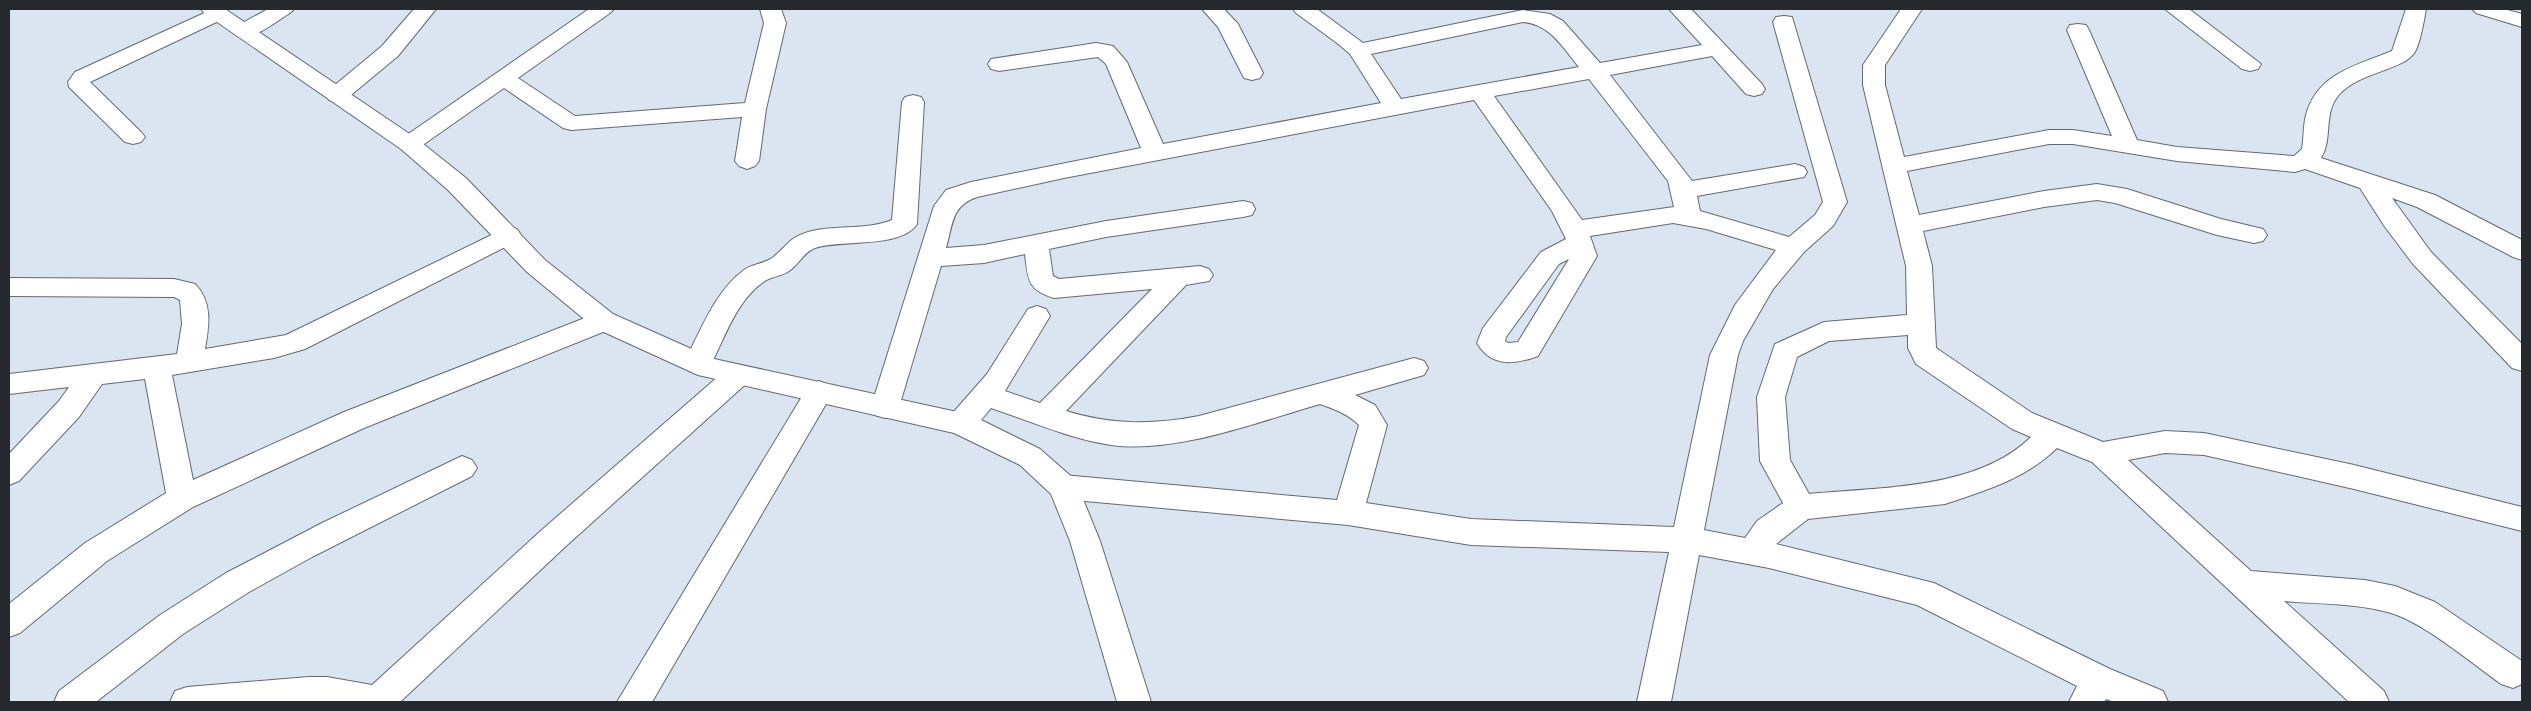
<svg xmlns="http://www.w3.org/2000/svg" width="2531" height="711" font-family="Figtree,sans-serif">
<rect width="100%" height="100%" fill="#dbe5f1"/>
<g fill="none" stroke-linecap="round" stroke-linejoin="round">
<defs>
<path id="minor" d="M268,9H294L290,13C275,22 255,40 237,36L234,31L237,26Z
M414,9H436L398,56L345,100L337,102L329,100L326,95L329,90L382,46Z
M589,9H614L610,13L518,78L575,116L745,103L764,23L760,9H781L786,23L766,109L759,161L755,166L747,169L739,166L735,161L742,117L571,130L563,128L504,88L417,149L409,151L401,149L397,144L401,139Z
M1202,9H1224L1238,24L1263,73L1260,78L1252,80L1244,78L1218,27Z
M1293,9H1317L1363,43L1523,10L1550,14L1563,21L1600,63L1702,45L1669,9H1691L1762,84L1765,89L1762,94L1754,96L1746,94L1712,56L1610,75L1692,181L1795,164L1804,167L1807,172L1804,177L1697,196L1700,211L1789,237L1815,215L1823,202L1773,22L1776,17L1784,16L1792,17L1847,202L1833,226L1804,252L1773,289L1743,341L1738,355L1704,530L1745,538L1757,521L1783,503L1760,461L1757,397L1775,344L1824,322L1907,315L1906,266L1863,85V65L1901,9H1922L1885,65V85L1904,157L2049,130H2073L2112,136L2067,30L2070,25L2078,24L2086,25L2089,30L2137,140L2177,147L2294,156L2302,149C2304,138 2303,126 2306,115C2317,73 2358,65 2392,51L2406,9H2426C2424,21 2421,38 2416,50C2406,71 2358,71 2338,96C2323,115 2333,139 2321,158L2435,195L2522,240V260L2513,257L2417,207L2392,198L2431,252L2522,344V371L2512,368L2413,264L2385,227L2360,188L2305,169L2295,172L2177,161L2073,144H2049L1907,171L1919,215L2044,191L2097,184L2127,189L2221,219L2263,229L2267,235L2263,241L2254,243L2217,235L2115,203L2097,200L2044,207L1923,231L1932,266L1936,348L2032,413L2103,442L2165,431L2204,433L2354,465L2522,507V531L2354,489L2204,455L2165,453L2128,460L2251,571L2365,580L2395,586L2435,602L2522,661V684L2513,688L2501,684C2472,663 2424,623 2391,613C2357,603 2319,604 2284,601L2384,691L2389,702H2349L2092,462L2057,448C2025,479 1987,490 1945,504L1808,519L1776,544L1934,583L2110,669L2163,691L2168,702H2114L2106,699L2104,702H2069L2077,686L1917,605L1769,568L1699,555L1671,702H1637L1669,552L1471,545L1348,525L1063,499L1052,495L1048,487L1052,479L1063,475L1337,500L1359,425C1348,414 1334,409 1320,404C1257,422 1176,454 1111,445C1070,439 1030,421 991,408C979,422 971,437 951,431L947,423L951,415L987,374L1028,309L1037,306L1046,309L1050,316L1005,391L1040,403L1152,289L1054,298C1027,290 1028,279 1025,254L984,263L941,266L899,407L895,415L885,418L875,415L871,407L934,206L946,190L971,182L1141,148L1106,64L1098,57L999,71L991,69L988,64L991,59L1096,43L1113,46L1127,62L1163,144L1381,103L1350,54L1337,43L1296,13ZM1523,22C1551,25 1562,47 1579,67L1401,99L1371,54ZM1589,79L1668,181L1674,207L1582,220L1494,96ZM1474,100L1552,211L1566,239L1541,252L1483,328L1477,343C1491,367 1514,365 1538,356L1597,256L1590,236L1673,223L1706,229L1776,250L1735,305L1710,355L1674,527L1471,519L1366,503L1387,425L1375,405L1355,395L1424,375L1428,368L1424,361L1414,358L1199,416C1153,425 1111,425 1066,411L1186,285L1209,281L1213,275L1209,269L1200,266L1059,279L1053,276L1049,249L1106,237L1243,217L1252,215L1255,209L1252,203L1243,201L1106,221L984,245L946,248C953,224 951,206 977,197L1064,178ZM1569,259L1518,342L1508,343L1505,341L1506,337L1559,264ZM1908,335V348L1916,364L2012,429L2031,437C1977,490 1880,487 1809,494L1790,460L1785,397L1797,357L1829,341Z
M2165,9H2189L2261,64L2258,69L2250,71L2242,69Z
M2472,9H2504L2522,14V27L2476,13Z
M211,10L222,9L229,14L225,18L90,82L141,132L145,137L141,142L133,144L125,142L69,87L68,82L75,72Z
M913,95L921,97L924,102L917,224C901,249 841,239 815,248C804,252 799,264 789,271C781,277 770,276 762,283C734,304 724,341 708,370L698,373L688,370L684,363C700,332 715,291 744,270C752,264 763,264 772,258C789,245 788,237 812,231C838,225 868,230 892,220L902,102L905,97Z
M508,227L517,229L521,235L517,241L305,349L274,358L172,375L193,480L344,412L595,314L604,311L613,314L617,321L613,328L364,428L193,507L107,561L20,633L9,637V604L85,543L166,493L145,379L102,384L79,417L19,481L9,485V454L59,401L69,387L9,394V374L177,354L182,324L180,300L174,297L9,296V278L174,279L195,284C213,302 209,326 205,349L286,335Z
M738,365L748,368L752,375L748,382L566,546L400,702H170L175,691L187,687L309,677H327L372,685L544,528L728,368Z
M819,381L829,385L833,392L652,702H617L809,385Z
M462,456L472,460L477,468L472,476L312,557L249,592L183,634L96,702H54L59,691L160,615L226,573L322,523Z"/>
<path id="major" d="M201,9H225L417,139L466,178L545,260L613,314L714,359L971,415L1040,449L1074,479L1078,487L1100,541L1151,702H1117L1070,541L1051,494L1020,465L954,433L698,375L595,328L527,272L448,190L401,149L204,13Z"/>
</defs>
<use href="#minor" stroke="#616a74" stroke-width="2"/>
<use href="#major" stroke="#616a74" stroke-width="2"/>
<use href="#minor" fill="#fff" fill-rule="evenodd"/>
<use href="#major" fill="#fff" fill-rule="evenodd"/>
</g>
<rect width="2531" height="711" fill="none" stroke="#25292d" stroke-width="20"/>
</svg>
